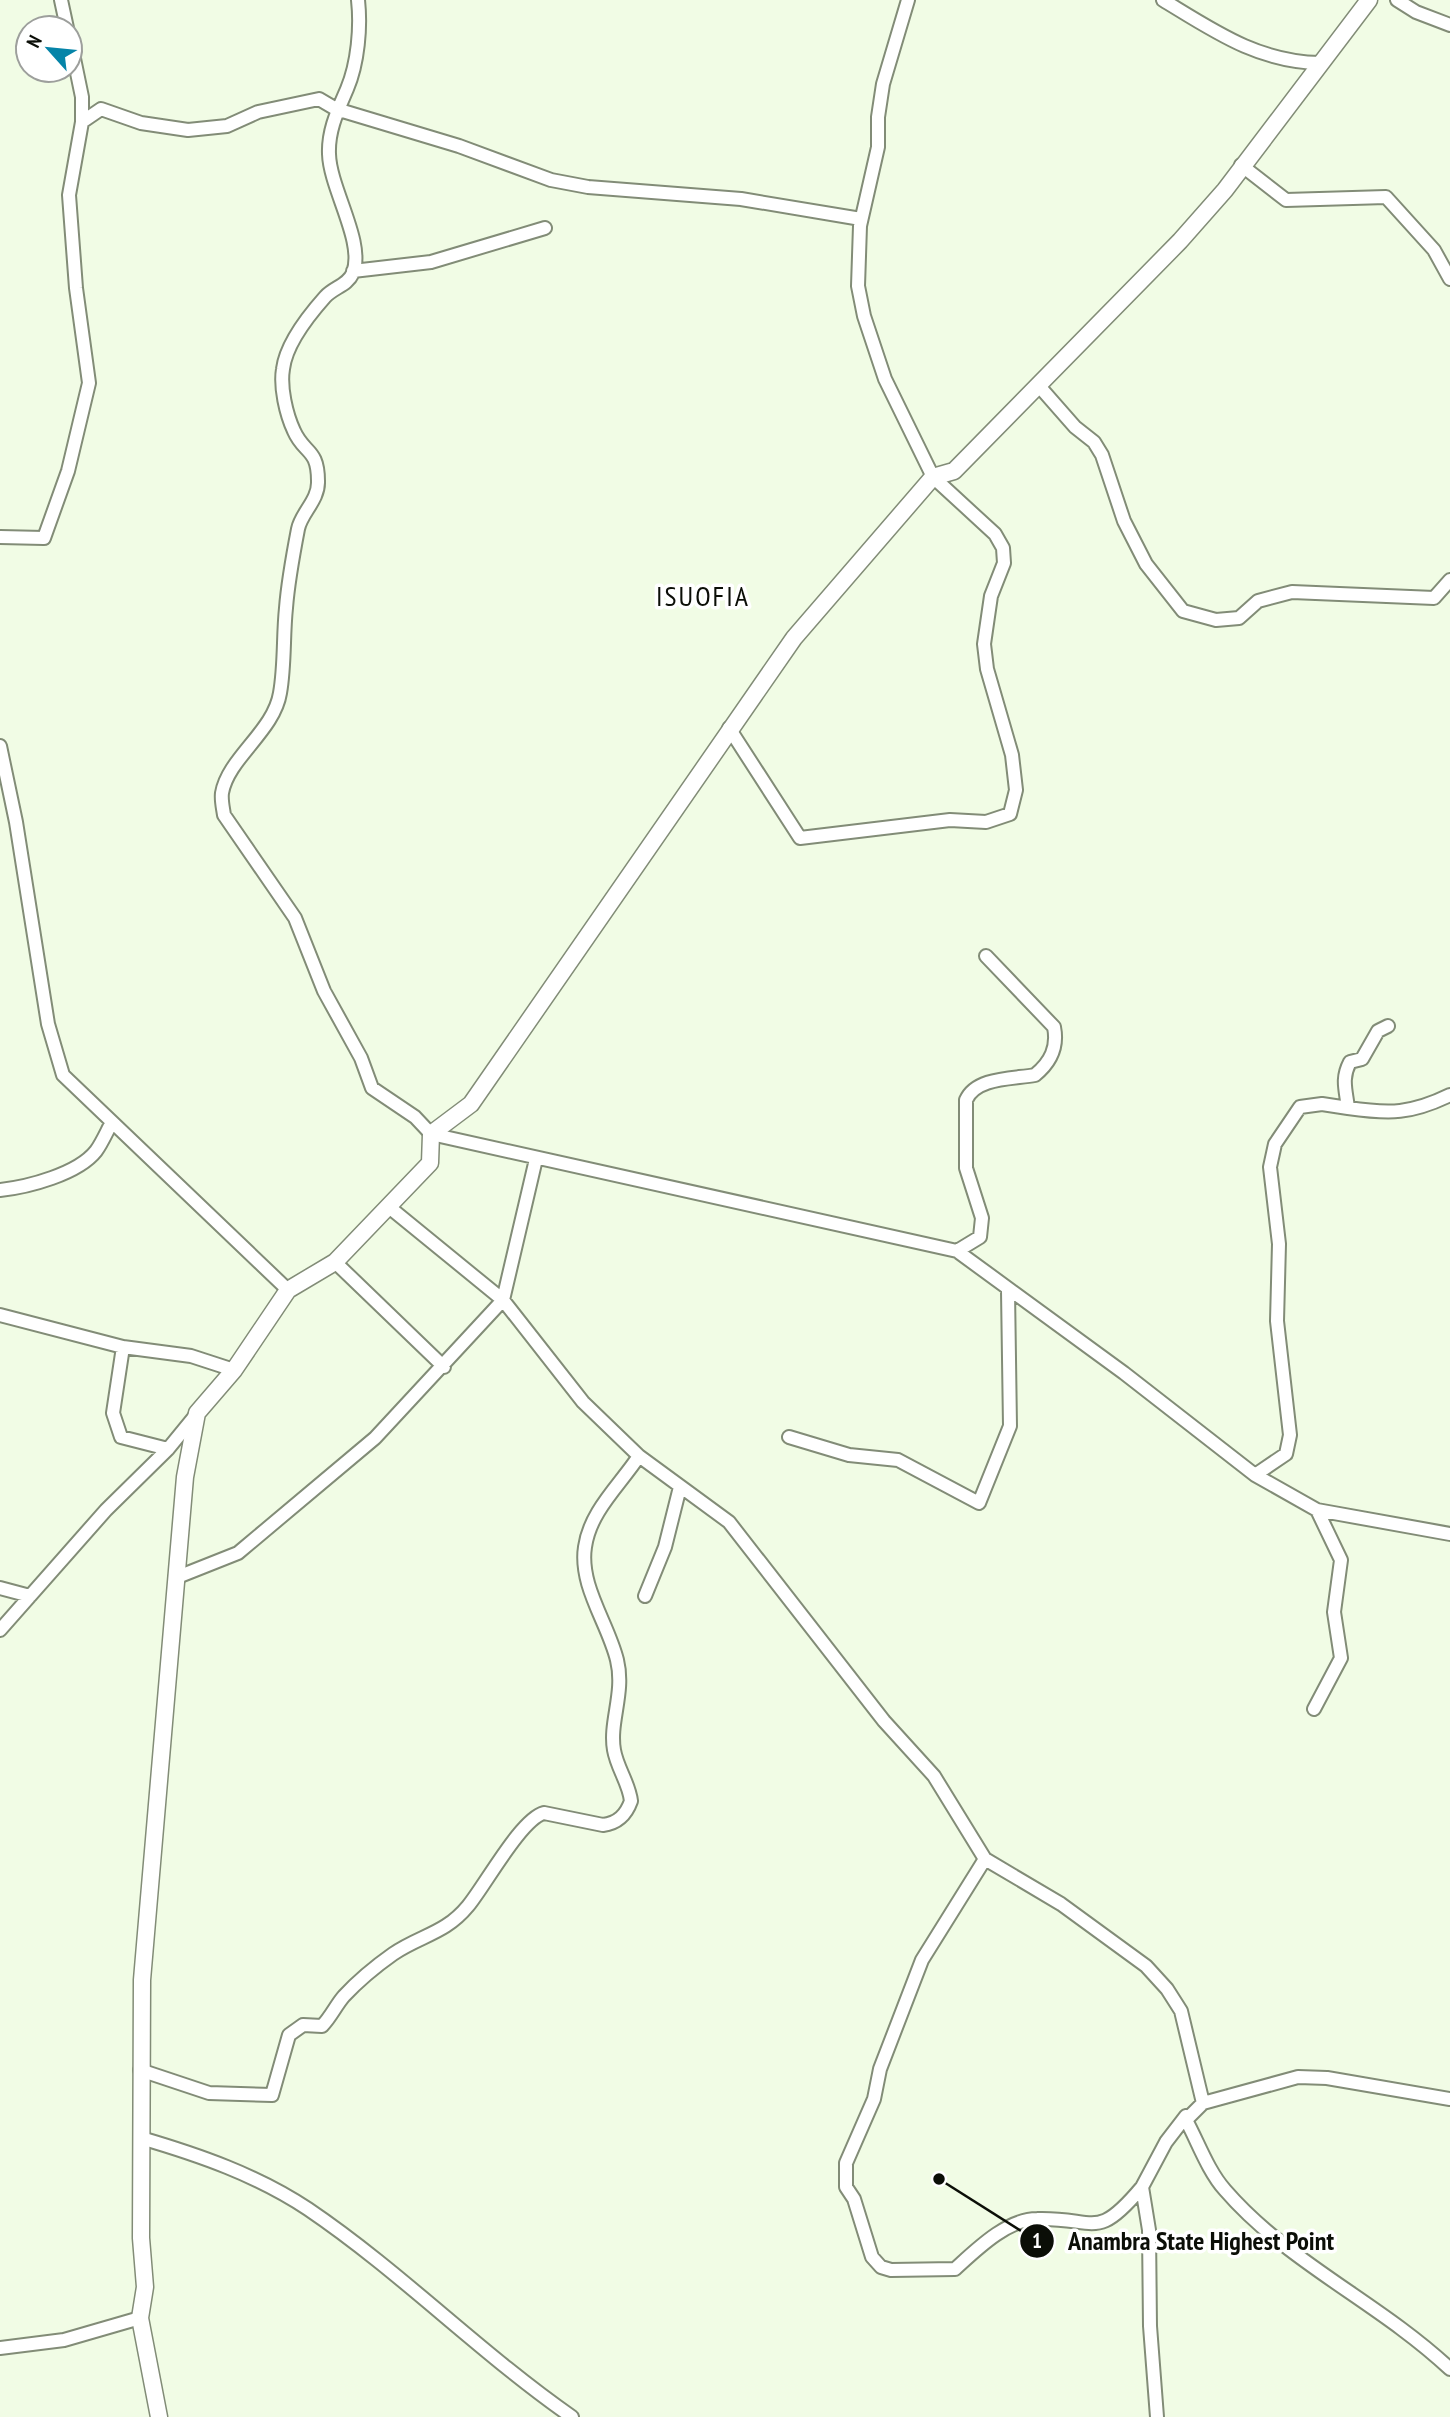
<svg xmlns="http://www.w3.org/2000/svg" width="1450" height="2417" font-family="'PT Sans Narrow',sans-serif">
<rect width="100%" height="100%" fill="#f1fce5"/>
<g fill="none" stroke-linecap="round" stroke-linejoin="round">
<defs>
<path id="street" d="M61,0L67,28
M358,0C361,27 358,63 347,89C338,110 328,130 329,154C330,189 365,242 353,273C347,286 334,287 325,297C309,315 286,344 283,369C280,387 286,414 294,431C304,454 318,448 318,481C319,500 301,513 298,529C293,555 288,582 286,608C283,636 285,665 280,693C274,731 228,758 222,793C221,800 223,808 224,815L295,918L324,991L361,1058L372,1088L415,1117L431,1134L957,1251L1124,1373L1255,1475L1317,1510L1450,1534
M1163,0C1214,31 1258,62 1320,63
M1397,0L1416,12L1450,25
M70,39L82,97V122L101,109L141,123L188,130L227,126L258,112L319,99L336,109L459,146L551,180L588,187L741,199L861,219
M1241,165L1286,200L1386,197L1434,250L1450,279
M353,271L431,262L545,228
M1039,386L1075,427L1094,442L1102,455L1124,521L1146,564L1183,611L1216,620L1239,618L1258,601L1292,592L1434,598L1450,580
M0,537L44,538L68,471L89,383L76,288L69,195L82,122
M729,728L800,838L950,820L986,822L1010,814L1016,790L1012,755L987,669L984,644L991,596L1004,563L1003,548L995,534L933,477L885,379L864,316L858,286L860,226L878,147V117L883,84L908,0
M0,746L16,822L48,1024L63,1075L288,1290
M1348,1108C1390,1114 1411,1114 1450,1095
M0,1190C28,1187 78,1174 96,1151C102,1143 107,1131 112,1122
M389,1207L503,1300L583,1402L639,1456L729,1522L884,1721L934,1776L985,1859L1061,1904L1146,1966L1167,1989L1181,2011L1203,2103L1186,2120C1198,2142 1208,2171 1225,2190C1288,2263 1380,2303 1450,2369
M957,1251L980,1237L982,1218L966,1168V1100C976,1077 1013,1079 1035,1075C1051,1062 1058,1047 1054,1027L986,956
M335,1262L444,1367
M0,1315L123,1347L191,1356L234,1370
M123,1347L113,1413L121,1437L168,1449
M789,1437L849,1455L898,1460L979,1503L1010,1426L1008,1291
M1255,1475L1286,1454L1290,1435L1277,1321L1279,1244L1270,1167L1275,1144L1300,1107L1322,1104L1348,1108C1346,1090 1341,1079 1350,1062L1362,1059L1378,1031L1388,1026
M175,1578L238,1553L375,1438L503,1300L536,1159
M0,1588L30,1596
M645,1596L665,1547L680,1487
M0,1630L106,1510L168,1449L195,1416
M1314,1709L1341,1658L1334,1612L1341,1560L1317,1510
M985,1859L922,1960L880,2069L874,2099L846,2163V2187L854,2199L872,2257L881,2267L891,2270L955,2269C976,2250 1007,2219 1037,2219C1096,2217 1095,2243 1142,2187
M140,2070L209,2093L272,2095L289,2035L303,2025L322,2026C331,2017 336,2005 344,1996C358,1981 376,1966 393,1954C421,1935 445,1934 468,1906C486,1884 521,1819 544,1813L603,1825C618,1823 626,1815 631,1801C629,1783 617,1768 614,1750C609,1722 625,1693 617,1660C608,1623 579,1586 585,1547C590,1511 620,1485 639,1456
M1203,2103L1298,2077L1327,2078L1450,2099
M141,2138C199,2155 257,2175 308,2209C401,2272 480,2353 572,2417
M0,2348L64,2340L140,2318
M1157,2417L1150,2326L1149,2230L1142,2187L1166,2142L1186,2116V2119"/>
<path id="secondary" d="M159,2417L140,2318L145,2287L141,2238L142,1980L185,1477L197,1413L234,1370L288,1290L335,1262L430,1163L431,1134L471,1104L794,638L933,477L954,471L1180,241L1225,190L1369,0"/>
</defs>
<use href="#street" stroke="#828c77" stroke-width="16"/>
<use href="#secondary" stroke="#828c77" stroke-width="19"/>
<use href="#street" stroke="#fff" stroke-width="12"/>
<use href="#secondary" stroke="#fff" stroke-width="16"/>
</g>
<g text-anchor="middle" stroke-width="7" stroke-linejoin="round" paint-order="stroke">
<g font-size="28" letter-spacing="2" fill="#0b0e07" stroke="#fff">
<text x="703" y="606">ISUOFIA</text>
</g>
</g>
<path fill="none" stroke="#0b0e07" stroke-width="2.5" d="M939 2179L1037 2241"/>
<g fill="#0b0e07" stroke="#fff" stroke-width="2.5">
<circle cx="939" cy="2179" r="7"/>
<circle cx="1037" cy="2241" r="18"/>
</g>
<g font-size="21" text-anchor="middle" font-weight="bold" fill="#fff">
<text x="1037" y="2248">1</text>
</g>
<g font-size="26" text-anchor="middle" font-weight="bold" fill="#0b0e07" stroke="#fff" stroke-width="7" stroke-linejoin="round" paint-order="stroke">
<text x="1201" y="2250">Anambra State Highest Point</text>
</g>
<g transform="translate(49 49) rotate(297)"><circle r="33" fill="#ffffff" stroke="#9d9f9c" stroke-width="2"/>
<path d="M0-5L12 26L0 18L-12 26Z" fill="#0584a8"/>
<text y="-10" font-size="19" font-weight="bold" text-anchor="middle" fill="#0b0e07">N</text>
</g>
</svg>
